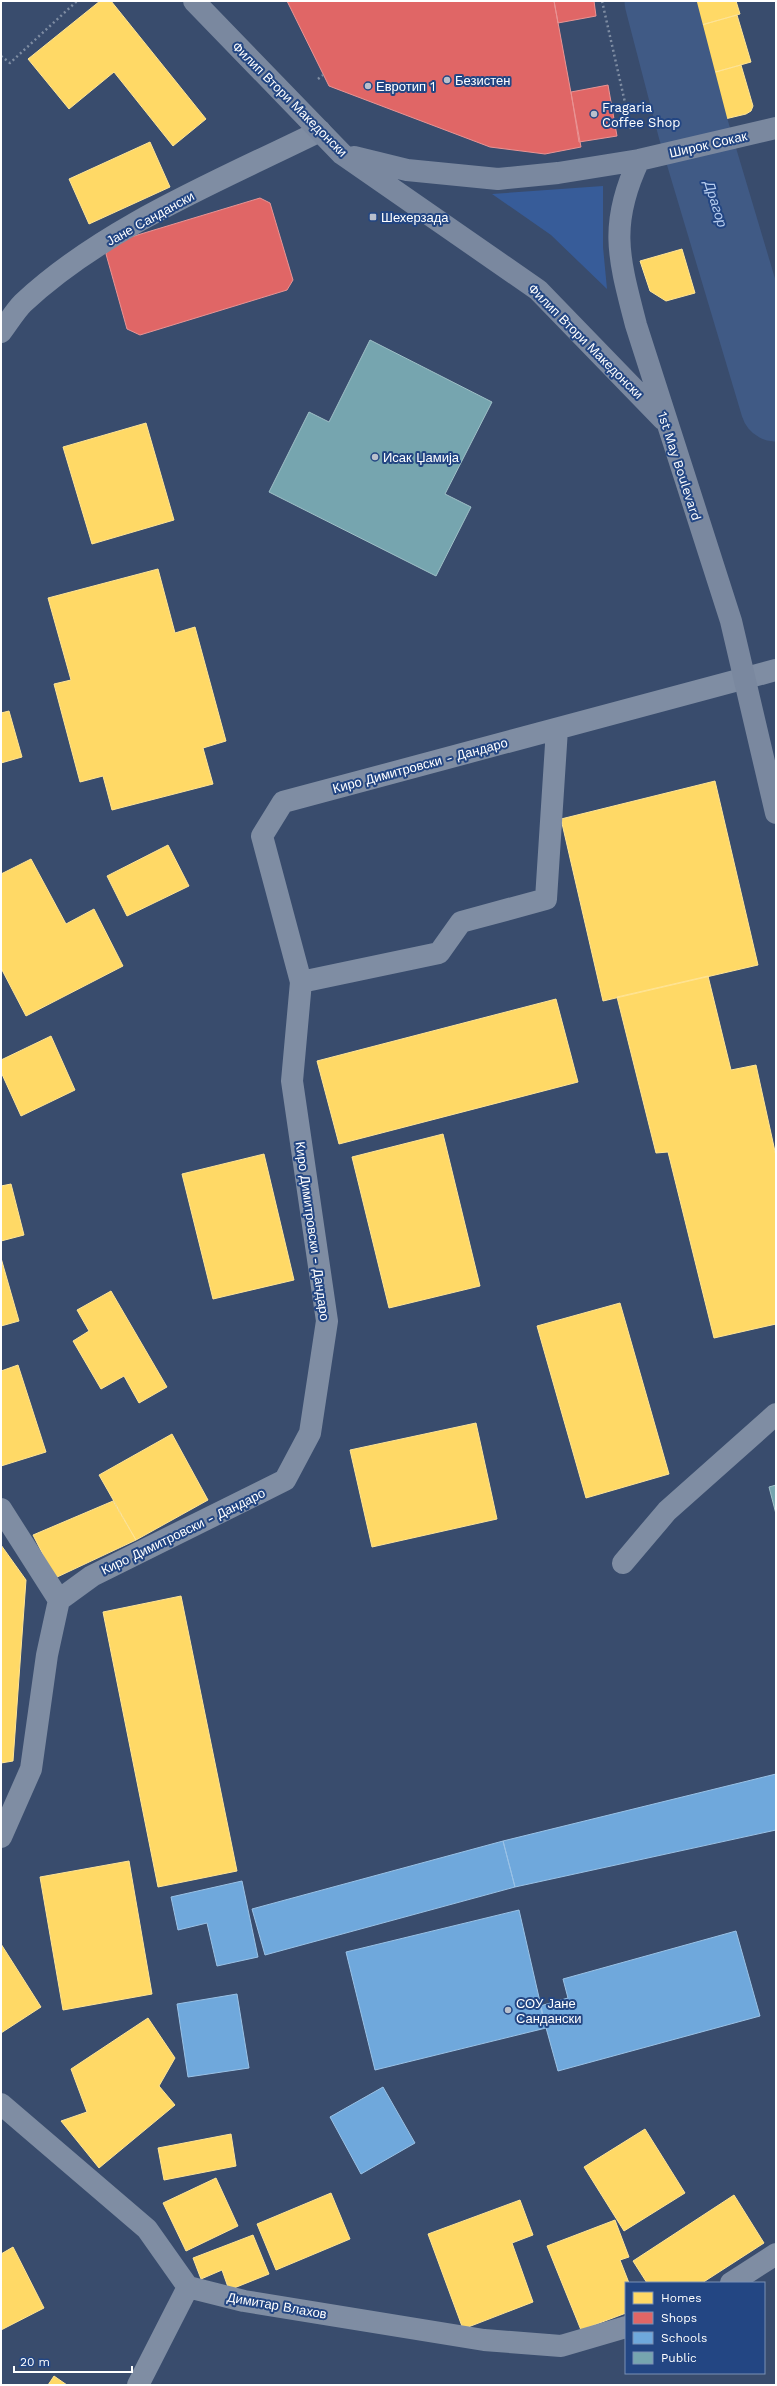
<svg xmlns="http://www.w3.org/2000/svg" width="777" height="2386" font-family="'Work Sans',sans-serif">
<rect width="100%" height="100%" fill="#394c6d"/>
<path fill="#375c99" d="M603,186V247L607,289L551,235L492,194Z"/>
<path fill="#ffd966" stroke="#ffe494" d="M100,1H111L206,119L173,146L114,72L69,109L28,59Z
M691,1H736L740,14L698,26Z
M737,15L751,62L712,73L698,26Z
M741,65L753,106L751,111L746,114L725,119L712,73Z
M150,142L170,187L89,224L69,179Z
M682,249L695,293L666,301L650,291L640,261Z
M146,423L174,520L92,544L63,447Z
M158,569L175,633L195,627L226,741L203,748L213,784L112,810L103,776L80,782L54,684L71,680L48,598Z
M9,711L22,757L1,763V713Z
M715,781L758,965L603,1001L561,819Z
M168,845L189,886L127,916L107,876Z
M31,859L66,924L94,909L123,966L26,1016L1,968V874Z
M708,976L731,1070L756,1065L776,1156V1324L714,1338L668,1152L656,1153L617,997Z
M556,999L578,1082L339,1144L317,1061Z
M51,1036L75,1090L21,1116L1,1072V1060Z
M443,1134L480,1286L389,1308L352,1157Z
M264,1154L294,1280L213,1299L182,1174Z
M11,1184L24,1235L1,1241V1186Z
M1,1258L19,1321L1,1326Z
M111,1291L167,1387L139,1403L124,1376L101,1389L73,1341L89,1331L77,1310Z
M620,1303L669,1474L586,1498L537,1326Z
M18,1365L46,1452L1,1466V1371Z
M476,1423L497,1519L372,1547L350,1450Z
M172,1434L208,1500L136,1540L99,1475Z
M113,1501L136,1540L55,1578L33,1535Z
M1,1545L26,1580L13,1761L1,1763Z
M181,1596L237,1871L158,1887L103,1612Z
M129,1861L152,1994L63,2010L40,1877Z
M1,1944L41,2007L1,2033Z
M148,2018L175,2058L159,2086L175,2105L99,2168L61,2121L87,2112L71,2069Z
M645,2129L685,2193L624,2231L584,2167Z
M231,2134L236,2166L164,2180L158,2148Z
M216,2178L238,2226L186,2251L163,2203Z
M331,2193L350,2239L276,2270L257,2224Z
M734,2195L764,2243L702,2283H647L633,2261Z
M520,2200L533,2235L512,2243L533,2302L463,2329L428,2234Z
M615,2220L629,2257L620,2260L629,2283H626V2313L581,2330L547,2246Z
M253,2235L269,2274L229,2290L222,2270L201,2279L193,2258Z
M13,2247L44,2308L1,2330V2254Z
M54,2376L67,2385H48Z"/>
<path fill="#e06666" stroke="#e99494" d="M287,1H554L581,147L545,154L490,147L329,86Z
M554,1H594L596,16L558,23Z
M608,85L617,136L579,142L571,92Z
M260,198L270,203L293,280L287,290L140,335L127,329L106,254L111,243Z"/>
<path fill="#6fa8dc" stroke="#9ac2e6" d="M776,1774V1830L515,1887L503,1841Z
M503,1841L515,1887L265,1955L252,1909Z
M242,1881L258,1957L217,1966L207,1923L178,1930L171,1897Z
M519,1910L546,2028L375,2070L346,1952Z
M736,1931L760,2016L558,2071L540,2006L568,1998L563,1979Z
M237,1994L249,2068L188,2077L177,2004Z
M383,2087L415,2143L361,2174L330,2117Z"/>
<path fill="#76a5af" stroke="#9fc0c7" d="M370,340L492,402L445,494L471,507L436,576L269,492L309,412L329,422Z
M776,1485V1514L769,1487Z"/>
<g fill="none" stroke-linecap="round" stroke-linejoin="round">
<path stroke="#405a85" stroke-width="71" d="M660,1L693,128L776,406"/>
<path stroke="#7f8da3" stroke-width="2.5" stroke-dasharray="2 3" stroke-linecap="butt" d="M602,1L631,129
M1,56L10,63L77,1
M318,79L323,75"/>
<path stroke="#7f8da3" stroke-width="22" d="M1,332C8,323 15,311 23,303C104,227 221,180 320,131
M301,982L262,836L283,802L776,670
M1,1509L59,1600
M623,1563L667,1511L776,1414
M1,1837L31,1769L47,1655L59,1600L92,1576L285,1480L310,1433L327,1321L292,1081L301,982L439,953L461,922L546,899L557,729
M1,2104L147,2229L188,2287L244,2301L484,2340L561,2346L626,2327
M731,2283L776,2254
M138,2385L188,2287"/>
<path stroke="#7a889f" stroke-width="22" d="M194,1L342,154L538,290L663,419
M354,157L407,170L498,179L558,173L639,160L776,128
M639,160C608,225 619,259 636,325L731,621L776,813"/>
</g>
<g fill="#bac0cc" stroke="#234683" stroke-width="1.5">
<circle cx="447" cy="80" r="4"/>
<circle cx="368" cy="86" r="4"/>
<circle cx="594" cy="114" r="4"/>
<rect x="369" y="213" width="8" height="8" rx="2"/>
<circle cx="375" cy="457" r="4"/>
<circle cx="508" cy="2010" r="4"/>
</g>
<g text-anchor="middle" stroke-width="4" stroke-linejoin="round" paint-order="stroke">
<g font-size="13" fill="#fff" stroke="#234683" text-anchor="start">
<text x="455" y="85">Безистен</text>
<text x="376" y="91">Евротип 1</text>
<text x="602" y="112">Fragaria<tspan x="602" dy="15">Coffee Shop</tspan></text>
<text x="381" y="222">Шехерзада</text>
<text x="383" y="462">Исак Џамија</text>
<text x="516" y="2008">СОУ Јане<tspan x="516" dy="15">Сандански</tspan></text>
</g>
<g font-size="13" fill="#fff" stroke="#234683">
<text transform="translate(290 99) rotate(45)" y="5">Филип Втори Македонски</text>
<text transform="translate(708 144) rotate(-13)" y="5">Широк Сокак</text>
<text transform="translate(150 218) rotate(-29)" y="5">Јане Сандански</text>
<text transform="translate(586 341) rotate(45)" y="5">Филип Втори Македонски</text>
<text transform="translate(680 466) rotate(72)" y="5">1st May Boulevard</text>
<text transform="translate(420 765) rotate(-15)" y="5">Киро Димитровски - Дандаро</text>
<text transform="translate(313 1231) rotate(82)" y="5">Киро Димитровски - Дандаро</text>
<text transform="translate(183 1531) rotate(-26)" y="5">Киро Димитровски - Дандаро</text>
<text transform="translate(277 2305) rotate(10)" y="5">Димитар Влахов</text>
</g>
<g font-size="14" font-style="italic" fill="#b7cdef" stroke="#234683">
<text transform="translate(716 204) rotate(73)" y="5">Драгор</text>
</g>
</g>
<rect width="777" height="2386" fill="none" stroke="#ffffff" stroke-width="4"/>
<rect x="625" y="2282" width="140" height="92" fill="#234683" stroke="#7b90b5"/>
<rect x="633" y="2292" width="20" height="12" fill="#ffd966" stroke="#7b90b5"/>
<text x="661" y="2302" font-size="12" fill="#ffffff">Homes</text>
<rect x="633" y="2312" width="20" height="12" fill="#e06666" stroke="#7b90b5"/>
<text x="661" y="2322" font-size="12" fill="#ffffff">Shops</text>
<rect x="633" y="2332" width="20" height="12" fill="#6fa8dc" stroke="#7b90b5"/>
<text x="661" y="2342" font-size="12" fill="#ffffff">Schools</text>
<rect x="633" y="2352" width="20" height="12" fill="#76a5af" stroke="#7b90b5"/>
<text x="661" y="2362" font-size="12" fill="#ffffff">Public</text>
<path d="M14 2366v6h118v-6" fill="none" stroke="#ffffff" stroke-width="2"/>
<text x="20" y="2366" font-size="12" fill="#ffffff" stroke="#234683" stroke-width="3" paint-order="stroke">20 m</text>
</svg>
